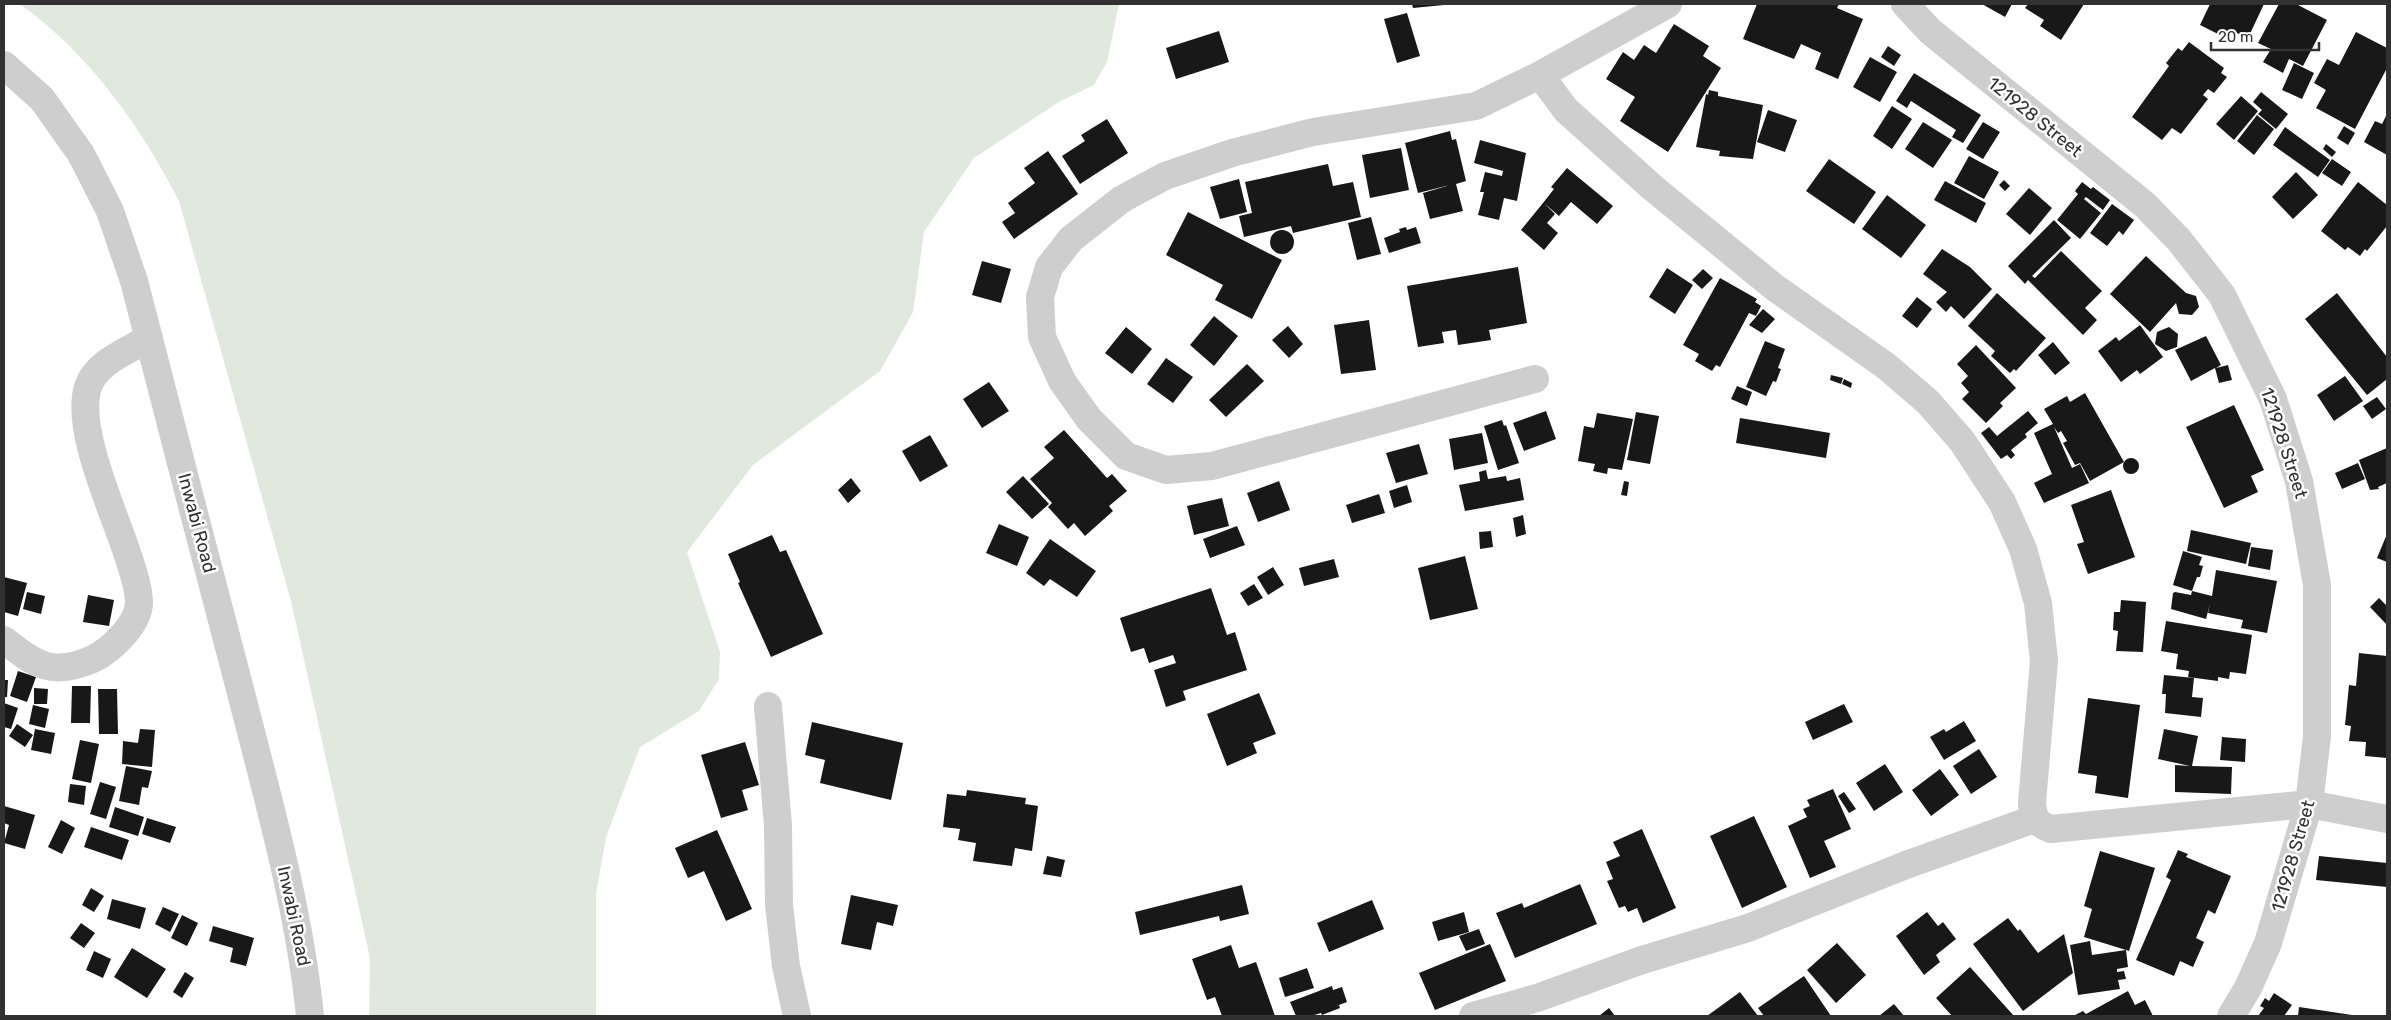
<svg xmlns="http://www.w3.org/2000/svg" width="2391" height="1020" font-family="Rubik,sans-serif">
<rect width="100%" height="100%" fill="#fff"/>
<path fill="#e1e9de" d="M20,4H1119L1107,62L1094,85L1059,102L974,158L924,232L913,312L880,371L753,465L687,552L720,652L719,679L699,711L640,747L606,837L596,894V1016H369L370,958L291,601L179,201C140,125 90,55 20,4Z"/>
<path fill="#181818" d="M1412,4H1444V5L1413,8Z
M1757,4H1839L1837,8L1863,19L1838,79L1815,69L1821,53L1801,44L1794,59L1743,39Z
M1982,4H2012L2005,17Z
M2028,4H2084L2061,40L2040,26L2044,20L2025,8Z
M2210,4H2264L2248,38L2230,30L2226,38L2200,25Z
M2279,4H2296L2327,20L2303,66L2289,59L2283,73L2263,62L2271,49L2258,43Z
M1407,13L1420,56L1397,63L1384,19Z
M1674,24L1709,46L1703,56L1721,68L1668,152L1620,121L1635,97L1606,79L1623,52L1634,60L1644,45L1656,53Z
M1219,31L1229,62L1176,79L1166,48Z
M2356,32L2387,48V68L2355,129L2316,108L2326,90L2314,83L2327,59L2339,65Z
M2189,42L2224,68L2221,73L2227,77L2214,93L2208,89L2203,95L2208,99L2181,134L2172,128L2162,140L2132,117L2169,66L2166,63L2178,48L2182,51Z
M1888,46L1901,55L1894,66L1881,57Z
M1870,57L1897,72L1880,102L1853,87Z
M2294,63L2314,73L2302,99L2282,90Z
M1914,73L1981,115L1963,143L1952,137L1956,130L1911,101L1907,108L1896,101Z
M1709,90L1718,92V96L1763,105L1753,159L1719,156L1720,151L1696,147L1706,94L1708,95Z
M2261,92L2288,114L2276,129L2258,114L2262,110L2253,102Z
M2241,96L2258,111L2234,140L2216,124Z
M1892,106L1912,119L1892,149L1873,136Z
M1768,110L1797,120L1785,152L1757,142Z
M2387,114V155L2364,142L2375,121L2382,124Z
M2257,115L2274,129L2254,155L2237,141Z
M1107,119L1128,153L1080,184L1062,156L1085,141L1081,135Z
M1923,122L1952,140L1933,168L1905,149Z
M1983,122L2000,132L1983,159L1966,149Z
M2344,126L2355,133L2348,145L2337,138Z
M2285,127L2330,160L2318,177L2273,145Z
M1450,131L1452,140L1456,139L1466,181L1456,184L1463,211L1430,219L1423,193L1450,185L1418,193L1405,143Z
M1480,140L1526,153L1517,201L1504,198L1499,220L1478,215L1484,192H1480L1485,172L1502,176L1503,171L1474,163Z
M2326,144L2336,152L2332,157L2323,149Z
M1401,148L1409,190L1370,198L1362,155Z
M1048,151L1078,194L1014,239L1002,222L1015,213L1008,203L1035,183L1024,168Z
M1969,156L1999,172L1984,199L1954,183Z
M1829,159L1876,192L1854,224L1806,191Z
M2332,159L2351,172L2342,186L2322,173Z
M1328,164L1333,186L1353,182L1361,217L1293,233L1291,226L1244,237L1239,216L1252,213L1245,182Z
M1567,168L1613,206L1597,224L1571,202L1559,216L1545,204L1555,214L1547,223L1558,233L1544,250L1521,230L1543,203L1554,189L1551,187Z
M2296,172L2318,195L2293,219L2272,197Z
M1239,179L1247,212L1220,219L1210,187Z
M2004,180L2010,186L2005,191L1999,185Z
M1945,181L1986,203L1976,223L1934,200Z
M2082,182L2091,189L2093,187L2110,200L2103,210L2086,197L2084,199L2101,213L2080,239L2057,220L2078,194L2075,191Z
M2358,182L2387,205V226L2367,251L2365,249L2360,256L2348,247L2345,250L2321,231Z
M2029,188L2052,208L2030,235L2006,214Z
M1887,195L1926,225L1901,258L1862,229Z
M2112,204L2134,220L2123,235L2119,231L2107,246L2090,233Z
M1188,212L1282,260L1252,319L1215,300L1223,285L1166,255Z
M1371,217L1381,254L1357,260L1348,223Z
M2054,220L2071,238L2032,276L2035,278L2061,251L2102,291L2085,308L2097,320L2083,335L2028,280L2025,284L2008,266Z
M1406,227L1407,230L1416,227L1421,243L1389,253L1384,238L1400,232L1399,229Z
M1270 242a12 12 0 1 1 24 0a12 12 0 1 1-24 0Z
M1942,249L1970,267L1992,289L1964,319L1951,306L1946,312L1936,302L1947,292L1923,274Z
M2146,256L2186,293L2196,296L2199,307L2192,315L2179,314L2176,303L2150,332L2110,294Z
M982,261L1011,269L1001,303L972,295Z
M1518,267L1527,323L1489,330L1491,340L1458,345L1456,330L1442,332L1444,343L1418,347L1407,286Z
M1667,268L1693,285L1675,314L1649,297Z
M1703,269L1713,278L1702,289L1692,280Z
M1720,278L1757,299L1755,302L1761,306L1756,316L1749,313L1720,367L1716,365L1712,371L1695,361L1699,354L1683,345Z
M1997,293L2046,338L2016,371L2014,369L2010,373L1991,356L1995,351L1968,326Z
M2337,293L2387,357V379L2367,395L2305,319Z
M1917,297L1932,309L1917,328L1902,316Z
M1763,309L1775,319L1762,333L1749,325Z
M1214,316L1238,336L1214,366L1190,345Z
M1369,320L1376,370L1341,374L1334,325Z
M2140,325L2163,357L2140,374L2137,370L2121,382L2098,351L2116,337L2119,341Z
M1288,326L1303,344L1289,358L1272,340Z
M1126,327L1152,349L1132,374L1105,353Z
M2169,327L2178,334L2177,347L2166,351L2155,344L2157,332Z
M2206,336L2221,365L2216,368L2228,365L2232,380L2219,383L2215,368L2191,381L2175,350Z
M1765,341L1785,349L1778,368L1781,369L1776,382L1773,381L1766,396L1746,387Z
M2053,342L2070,363L2055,375L2038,355Z
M1976,345L2016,388L2000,403L2003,406L1986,423L1962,399L1969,392L1961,383L1968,376L1957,364Z
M1166,358L1193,377L1173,403L1147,384Z
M1247,364L1264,381L1226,417L1209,400Z
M1831,375L1843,378L1841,384L1830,380Z
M2345,376L2363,401L2334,421L2317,395Z
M1844,379L1852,383L1851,388L1842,384Z
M989,382L1009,411L982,428L963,399Z
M1737,386L1752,392L1747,406L1731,399Z
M2085,393L2124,462L2090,481L2080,463L2075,465L2063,443L2067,441L2061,431L2058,433L2054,427L2072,468L2080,464L2089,483L2044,503L2034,483L2052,474L2034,433L2053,424L2044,409L2067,396L2070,402Z
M2377,397L2386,409L2372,419L2363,406Z
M2234,405L2264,470L2251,476L2258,492L2224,508L2186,427Z
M1546,411L1556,439L1524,451L1513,423Z
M2028,411L2038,423L2025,434L2027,437L2011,450L2015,455L2011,459L2007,455L2001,459L1981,433L1989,427L1997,436Z
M1636,412L1659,416L1650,464L1627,460Z
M1597,413L1633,419L1622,470L1608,468L1607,474L1593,471L1595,464L1578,461L1584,426L1594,428Z
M1740,418L1830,433L1826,458L1736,443Z
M1502,420L1504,426L1506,425L1519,463L1498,470L1484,426Z
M1064,430L1107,478L1112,474L1127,491L1109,506L1113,511L1085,536L1074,523L1068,529L1048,507L1052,503L1030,479L1054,458L1044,447Z
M1482,433L1488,463L1454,470L1449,439Z
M930,435L948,466L920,482L902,451Z
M1419,444L1428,474L1396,483L1386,453Z
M2387,448V483L2378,487L2379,489L2370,490L2359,460Z
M2123 466a8 8 0 1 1 16 0a8 8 0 1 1-16 0Z
M2358,463L2365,479L2342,489L2335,473Z
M1486,470L1488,479L1506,476L1507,481L1520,478L1524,500L1465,511L1459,485L1480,481L1479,472Z
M1023,476L1049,504L1032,519L1006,492Z
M851,478L861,491L848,503L838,490Z
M1279,481L1290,510L1258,522L1247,493Z
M1624,481L1629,482L1627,496L1621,495Z
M1407,485L1412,502L1394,508L1389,491Z
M2111,490L2135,557L2088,574L2077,544L2084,542L2071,505Z
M1379,494L1385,513L1352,523L1346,505Z
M1222,498L1229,526L1194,535L1187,506Z
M1523,515L1526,534L1516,537L1513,518Z
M999,524L1029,537L1017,566L986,553Z
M1237,526L1245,545L1210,558L1203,539Z
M2191,530L2251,543L2246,564L2187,551Z
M1491,531L1493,547L1480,549L1479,532Z
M2387,534V562L2377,558Z
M772,535L780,552L786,550L823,634L771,657L738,583L740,582L728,554Z
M1050,539L1096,571L1077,597L1050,579L1044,586L1026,573Z
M2251,547L2273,550L2270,570L2248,566Z
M2183,551L2202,557L2199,565L2203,566L2200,577H2197L2192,591L2173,585Z
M1465,556L1478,609L1430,620L1418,568Z
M1334,559L1339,577L1304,586L1299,568Z
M1273,567L1284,585L1268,595L1257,577Z
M2216,570L2277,581L2267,633L2241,628L2243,620L2208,613L2210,604L2206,619L2171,609L2173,593L2175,592L2191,595L2192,591L2212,596Z
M4,577L27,583L18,616L4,612Z
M1254,584L1263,598L1248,606L1240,593Z
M1211,588L1227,635L1235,632L1247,670L1183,691L1186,700L1166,707L1154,670L1176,663L1173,655L1149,663L1144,648L1131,652L1120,618Z
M27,592L45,596L41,614L23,609Z
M88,595L114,600L109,626L83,622Z
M2379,598L2387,606V625L2370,607Z
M2121,600L2146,602L2143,652L2116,651L2118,631L2113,630L2114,612H2120Z
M2166,621L2252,635L2246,674L2230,672L2229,679L2218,677V681L2188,677L2189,671L2176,669L2178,654L2161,651Z
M2359,653L2387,656V758L2365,756L2366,742L2349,741L2351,726L2345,725L2349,685L2356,686Z
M18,671L36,677L27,702L10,696Z
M2164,675L2194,678L2192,697L2203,698L2201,717L2165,713L2166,694H2162Z
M4,680H8L7,697H4Z
M72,686H91L90,723H71Z
M34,688L48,689L47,704H34Z
M98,689H117L118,734H99Z
M1259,693L1276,734L1253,743L1257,753L1227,766L1207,714Z
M2088,698L2140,705L2128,798L2095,793L2097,776L2078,773Z
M4,703L18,708L11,729L4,727Z
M1844,704L1853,722L1813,740L1805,722Z
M33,705L49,709L45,728L29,724Z
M1964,721L1976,741L1944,760L1930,737L1944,729L1946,732Z
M812,722L903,743L891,800L820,783L825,760L805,755Z
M17,724L33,735L25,747L9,736Z
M35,729L55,733L51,754L31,750Z
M140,729L155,730L152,767L122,764L123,741L138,743Z
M2164,729L2198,736L2192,766L2232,767L2231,794L2175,792V765L2190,766L2158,759Z
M2222,737L2246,739L2245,762L2220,760Z
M80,740L99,744L91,783L72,779Z
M745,742L759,785L742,790L748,810L721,818L701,755Z
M1979,749L1997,777L1971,794L1953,766Z
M1885,764L1903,792L1874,811L1856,783Z
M126,766L152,771L148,788L142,787L139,805L119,801Z
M1940,769L1959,795L1931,816L1912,790Z
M100,782L116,787L106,819L90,814Z
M70,784L86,786L84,805L68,802Z
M1833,789L1851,829L1824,841L1836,867L1810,878L1788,826L1807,817L1803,809L1810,806L1807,800Z
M967,790L1026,798L1025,804L1038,806L1032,851L1015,848L1012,866L973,861L976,843L958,840L960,829L943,827L947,794L966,796Z
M1844,792L1856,809L1849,813L1838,796Z
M4,806L35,815L25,849L4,843L9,825L4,823Z
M115,807L144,817L138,836L109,827Z
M1754,816L1787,887L1742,908L1710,836Z
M147,818L176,827L170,843L142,834Z
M61,820L75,828L62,854L48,847Z
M91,827L129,840L122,860L84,847Z
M1642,829L1676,908L1643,923L1637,908L1628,912L1625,906L1619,908L1607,881L1613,879L1606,862L1620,856L1613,842Z
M717,830L752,909L726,921L704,871L688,878L675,848Z
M2178,850L2188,854L2186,857L2231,876L2215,914L2208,910L2196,938L2204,942L2193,967L2180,961L2174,976L2136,960L2171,880L2166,877Z
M2100,851L2155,868L2129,951L2126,950L2128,967L2117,969V972L2124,971L2126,979L2118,980L2120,989L2078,995L2070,945L2090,941L2092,955L2126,950L2084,937L2092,909L2084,906Z
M1047,856L1065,860L1061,877L1043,874Z
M2319,856L2387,863V887L2316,880Z
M1580,884L1597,924L1515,958L1496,913L1522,903L1524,908Z
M1242,885L1249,914L1220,921L1219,916L1140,935L1135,912Z
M91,888L104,896L94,912L82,905Z
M851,895L898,905L893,926L877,922L871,950L841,944Z
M112,899L146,908L140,929L107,919Z
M1372,900L1384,929L1329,952L1317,923Z
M163,907L179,914L170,932L155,924Z
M1464,912L1469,932L1438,941L1432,922Z
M1927,912L1938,926L1943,922L1956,939L1936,955L1940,962L1924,975L1896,936Z
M182,915L198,923L187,946L171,938Z
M2008,918L2018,931L2020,929L2038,953L2064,934L2073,973L2023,1011L1973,944Z
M81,923L95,933L84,948L70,938Z
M213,926L254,938L246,966L230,962L233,948L209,941Z
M1479,929L1485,944L1466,951L1459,936Z
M1837,943L1866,975L1836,1003L1807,970Z
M1490,944L1506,981L1435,1010L1419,973Z
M1231,945L1239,968L1256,962L1275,1016H1222L1215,997L1207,1000L1192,959Z
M132,948L166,969L147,998L114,977Z
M94,951L111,959L103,978L86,970Z
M1970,967L2014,1016H1952L1936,998Z
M1307,968L1314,988L1285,997L1279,978Z
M185,972L194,978L182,998L173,992Z
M1804,976L1831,1016H1764L1758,1008Z
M1332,986L1333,990L1342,987L1347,1002L1339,1005L1340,1008L1322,1015L1321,1013L1311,1016H1296L1290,1002Z
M2128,991L2135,1005L2145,1000L2153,1016H2073L2083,1011L2086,1014Z
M1740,992L1758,1016H1707Z
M2274,993L2292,1005L2284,1016H2258L2264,1008L2260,1006L2265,998L2269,1001Z
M1894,1004L1904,1016H1879Z
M2299,1007L2352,1015V1016H2298Z
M1609,1008L1615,1016H1599Z"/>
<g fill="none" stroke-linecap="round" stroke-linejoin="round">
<path stroke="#cecece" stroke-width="28" d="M1905,4L1930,31L2145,205L2179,240L2222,295L2273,399L2299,481L2317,585V736L2309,804L2268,943L2248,988L2231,1016
M1540,75L1566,110L1653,188L1774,287L1886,366L1928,402L1962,441L2002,502L2023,549L2038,603L2044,661L2032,803C2033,818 2037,824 2051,829L2309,804L2387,819
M1535,379L1212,466L1166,470L1126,456L1089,419L1062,381L1042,337L1040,297L1049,267L1071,239L1122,199L1165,176L1232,153L1313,132L1476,106L1540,75L1668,4
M4,640C36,665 52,677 93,659C111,650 138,625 139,603C139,589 134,574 130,562C117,518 74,430 88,387C96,362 128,351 149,338
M768,706L778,826L779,905L786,966L797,1016
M1473,1016L1537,998L1642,960L1748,928L1906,865L2034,819"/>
<path stroke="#cecece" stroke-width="28" d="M4,65L42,99L81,154L110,211L134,281C169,418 205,556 241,693C268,799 299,907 310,1016"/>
</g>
<g text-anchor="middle" stroke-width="5" stroke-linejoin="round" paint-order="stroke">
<g font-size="18" fill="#313131" stroke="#fff">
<text transform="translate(2035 117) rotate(39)" y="6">121928 Street</text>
<text transform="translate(2284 443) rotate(72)" y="6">121928 Street</text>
<text transform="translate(197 523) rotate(75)" y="6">Inwabi Road</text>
<text transform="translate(2293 856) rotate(-74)" y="6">121928 Street</text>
<text transform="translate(294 916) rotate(78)" y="6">Inwabi Road</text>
</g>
</g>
<rect width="2391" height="1020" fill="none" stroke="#313131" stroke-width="10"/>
<path d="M2211 42v8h108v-8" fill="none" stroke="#313131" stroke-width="2.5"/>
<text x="2218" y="42" font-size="15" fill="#313131" stroke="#ffffff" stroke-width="4" paint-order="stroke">20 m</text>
</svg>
